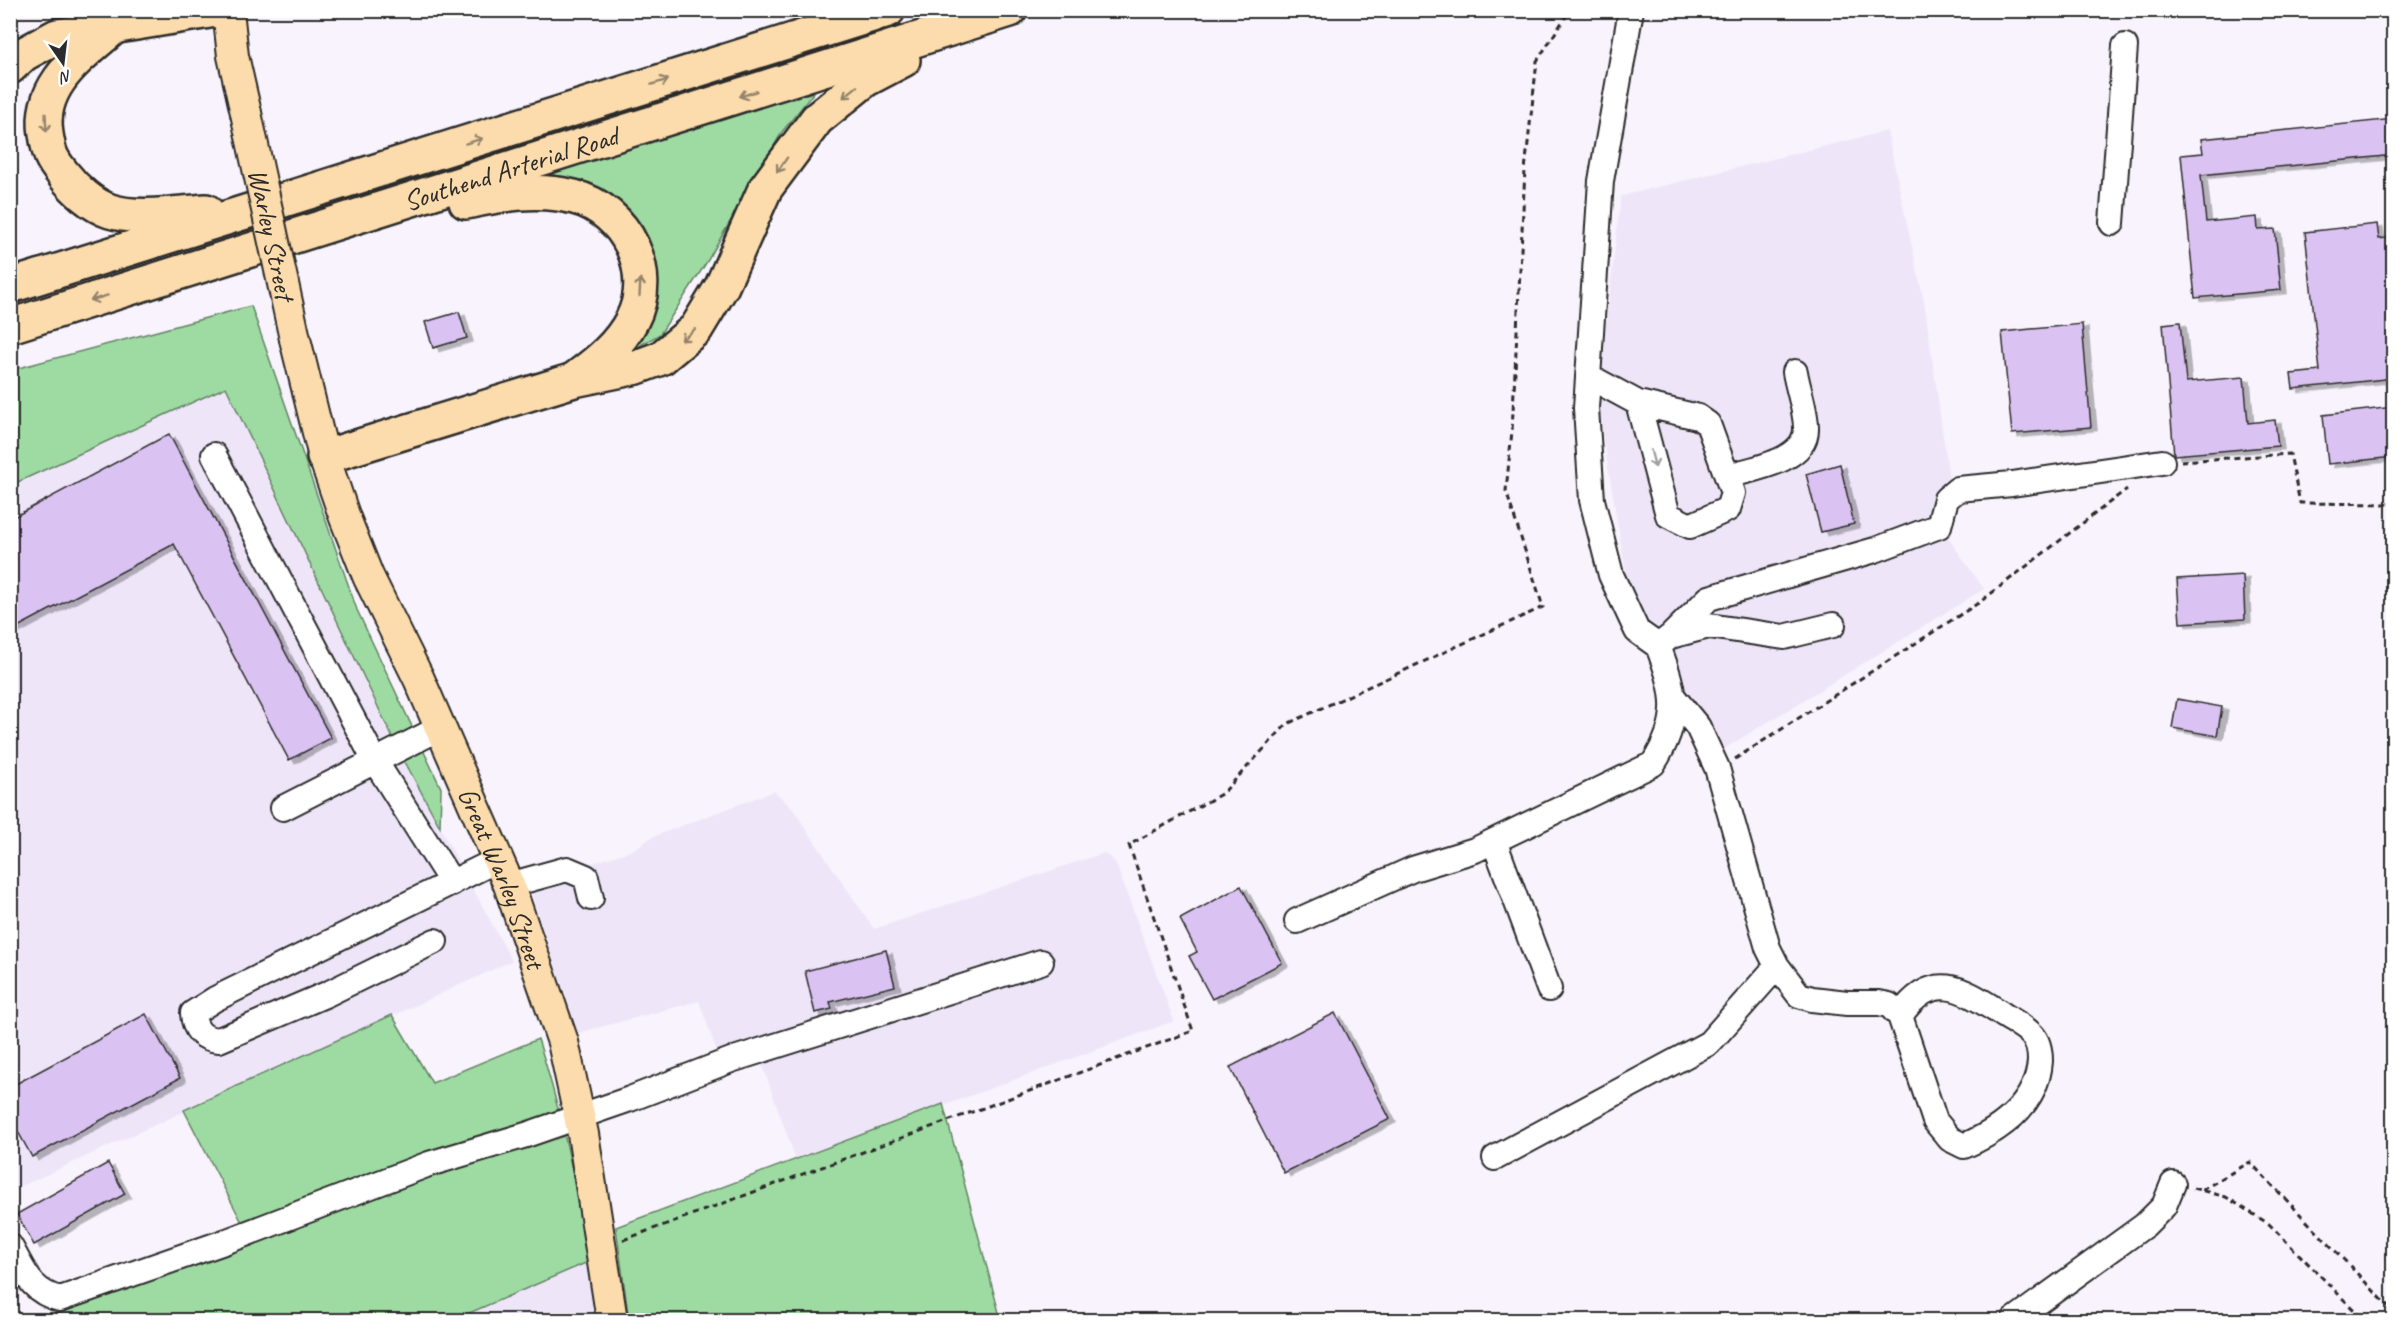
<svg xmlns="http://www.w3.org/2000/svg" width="2404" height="1331" font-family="Caveat,sans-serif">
<defs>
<filter id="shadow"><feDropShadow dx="6" dy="3.5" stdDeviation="0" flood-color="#0004"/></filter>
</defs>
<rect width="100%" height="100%" fill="#f8f3fc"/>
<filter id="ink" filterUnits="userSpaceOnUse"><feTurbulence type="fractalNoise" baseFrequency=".0167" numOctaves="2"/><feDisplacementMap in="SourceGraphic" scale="12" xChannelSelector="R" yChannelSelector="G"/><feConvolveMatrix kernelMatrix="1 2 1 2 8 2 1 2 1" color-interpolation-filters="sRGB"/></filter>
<g filter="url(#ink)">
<path fill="#efe5f9" d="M1887,131L1925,307L1953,507L1940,526L1984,589L1721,751L1630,598L1597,401L1621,196Z
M226,387L398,749L512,961L11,1191L10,485Z
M774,791L792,808L874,929L1104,853L1115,862L1174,1021L796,1160L759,1056L718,1055L699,1001L578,1033L528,884L633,850L652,837Z
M588,1262L598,1320H453Z"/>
<path fill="#9edba2" stroke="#648366" stroke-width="1.5" d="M814,92L782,132L708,260L660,334L622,356L648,320L657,289L646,235L601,189L533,173Z
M251,306L357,610L441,788L440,827L398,749L226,387L11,485V370Z
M392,1015L432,1083L538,1039C562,1114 577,1185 588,1262L453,1320H43L249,1236L184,1110Z
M943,1104L1001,1320H629L616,1227Z"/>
<path fill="#dac3f2" stroke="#2b2b2b" stroke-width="1.5" filter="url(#shadow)" d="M2394,119V155L2201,175L2206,222L2257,217L2258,230L2275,229L2281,290L2195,298L2181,155L2203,153L2201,139Z
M2377,224L2379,239L2394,237V346H2391L2394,378L2293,389L2291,374L2320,371L2305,232Z
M459,312L467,338L433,348L425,322Z
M2180,322L2186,382L2244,377L2248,423L2275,420L2278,446L2174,455L2163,324Z
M2082,324L2091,427L2012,434L2002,332Z
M2394,407V457L2328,464L2323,415Z
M169,434L331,738L289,760L174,544L10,631V519Z
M1840,464L1854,524L1821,532L1806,474Z
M2243,575L2245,619L2180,623L2177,579Z
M2177,699L2222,707L2217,736L2172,728Z
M1241,886L1282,963L1212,999L1189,956L1197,952L1180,919Z
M886,950L895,986L830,1002L832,1009L815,1013L805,971Z
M1335,1013L1390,1119L1284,1173L1230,1067Z
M146,1014L180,1078L32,1157L10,1117V1087Z
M108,1163L125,1194L34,1245L17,1214Z"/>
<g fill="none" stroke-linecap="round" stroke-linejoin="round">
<defs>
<path id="minor" d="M1631,10L1601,181L1586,408L1592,500L1611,575L1637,631L1658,646L1671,636L1709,626L1784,637L1833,625
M2112,223L2125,46
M1588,376L1638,403L1698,417L1708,424L1733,493L1728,509L1690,526L1668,515L1638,403
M214,455L375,761L452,883
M1727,476C1752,469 1807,461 1806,428C1806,410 1798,390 1795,372
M1672,635L1709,598L1875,550L1939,526L1946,499L1958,489L2012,484L2162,462
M1675,699L1698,727L1717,768L1768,948L1777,966L1799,995L1812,999L1847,1003H1879L1889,1005L1900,1016L1935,1121L1950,1139L1964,1146C2001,1130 2037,1104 2040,1061C2040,1052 2039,1042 2032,1035C2024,1026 2012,1021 2002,1014C1963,989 1933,968 1900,1016
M283,808L440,728
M1494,841L1549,989
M509,885L567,869L586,877L591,898
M1297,921L1413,869L1475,850L1653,764C1682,719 1676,693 1658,646
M435,941L327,994L219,1040C202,1039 194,1030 193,1013L215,999L497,860
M1495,1158L1709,1043L1777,966
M10,1246C24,1270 30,1292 60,1299L227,1241L429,1164L526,1135L630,1099L731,1060L1041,962
M2014,1320L2145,1225L2164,1206L2173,1184"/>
<g id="major">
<path d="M228,10L233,56L246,113"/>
<path id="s1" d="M295,339L324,457L345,518L368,576L419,679L509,885L563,1042L583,1134L612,1320"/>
</g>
<g id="highway">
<path d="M113,28C80,57 38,85 46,134C49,154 51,159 64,175C75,189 92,205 110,211C138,220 177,213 206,211"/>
<path d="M10,67L24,54L57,36L216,10"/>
<path d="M466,202C503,194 537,188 574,197C626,210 657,272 632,320C619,345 598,362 576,378"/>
<path d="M10,286L888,10"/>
<path id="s2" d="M10,326L1010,10"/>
<path d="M324,457L574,380L637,367L661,358L696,329L722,286L765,189L817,119L865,80L903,60"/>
</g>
</defs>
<use href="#minor" stroke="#2b2b2b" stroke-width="28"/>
<use href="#major" stroke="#2b2b2b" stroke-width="34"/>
<use href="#highway" stroke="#2b2b2b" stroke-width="38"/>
<path stroke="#2b2b2b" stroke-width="3" stroke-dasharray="6 4.5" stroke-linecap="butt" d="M2181,461L2290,454L2300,503L2394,504
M1735,759L1980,602L2127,489
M2193,1188L2226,1197L2269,1224L2364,1320
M2202,1190L2250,1162L2394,1312
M623,1240L1193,1031L1129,845L1223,793L1287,724L1543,607L1506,491L1512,431L1525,170L1537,61L1570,10"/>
<use href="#minor" stroke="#fff" stroke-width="24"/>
<use href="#major" stroke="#fcdcac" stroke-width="30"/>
<use href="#highway" stroke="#fcdcac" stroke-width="33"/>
<defs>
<g id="major-bridge">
<path id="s3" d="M246,113L295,339"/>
</g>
</defs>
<use href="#major-bridge" stroke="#2b2b2b" stroke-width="34" stroke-linecap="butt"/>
<use href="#major-bridge" stroke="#fcdcac" stroke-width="30"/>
</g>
<defs><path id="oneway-shaft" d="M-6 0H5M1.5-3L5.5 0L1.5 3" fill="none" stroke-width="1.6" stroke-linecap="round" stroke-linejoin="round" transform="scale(1.5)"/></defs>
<g stroke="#94846c">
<use href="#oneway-shaft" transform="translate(660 82) rotate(-17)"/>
<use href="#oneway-shaft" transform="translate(850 92) rotate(141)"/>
<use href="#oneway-shaft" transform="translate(748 94) rotate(162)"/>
<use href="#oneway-shaft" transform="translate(46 123) rotate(87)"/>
<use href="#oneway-shaft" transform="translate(474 141) rotate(-17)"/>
<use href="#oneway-shaft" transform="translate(782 165) rotate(125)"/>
<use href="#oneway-shaft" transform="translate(640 287) rotate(-87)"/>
<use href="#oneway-shaft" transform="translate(99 298) rotate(163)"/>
<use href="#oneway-shaft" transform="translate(688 335) rotate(139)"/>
</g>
<use stroke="#a0a0a0" href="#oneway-shaft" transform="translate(1653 459) rotate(75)"/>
</g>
<g text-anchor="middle" stroke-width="5" stroke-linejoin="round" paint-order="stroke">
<g font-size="28" fill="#2b2b2b" stroke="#fff">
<text dy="10" stroke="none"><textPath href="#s2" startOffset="525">Southend Arterial Road</textPath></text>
<text dy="10" stroke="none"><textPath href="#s3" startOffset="124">Warley Street</textPath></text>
<text dy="10" stroke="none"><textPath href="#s1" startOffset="579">Great Warley Street</textPath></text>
</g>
</g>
<rect width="2404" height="1331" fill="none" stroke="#fff" stroke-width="36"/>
<rect x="18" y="18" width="2368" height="1295" fill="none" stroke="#2b2b2b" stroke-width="2" filter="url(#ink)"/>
<g transform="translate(63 63) rotate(166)" stroke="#ffffff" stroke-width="4.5" paint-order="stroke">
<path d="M0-4.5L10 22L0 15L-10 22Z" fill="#2b2b2b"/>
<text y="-9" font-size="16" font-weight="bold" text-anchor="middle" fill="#2b2b2b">N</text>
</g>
</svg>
